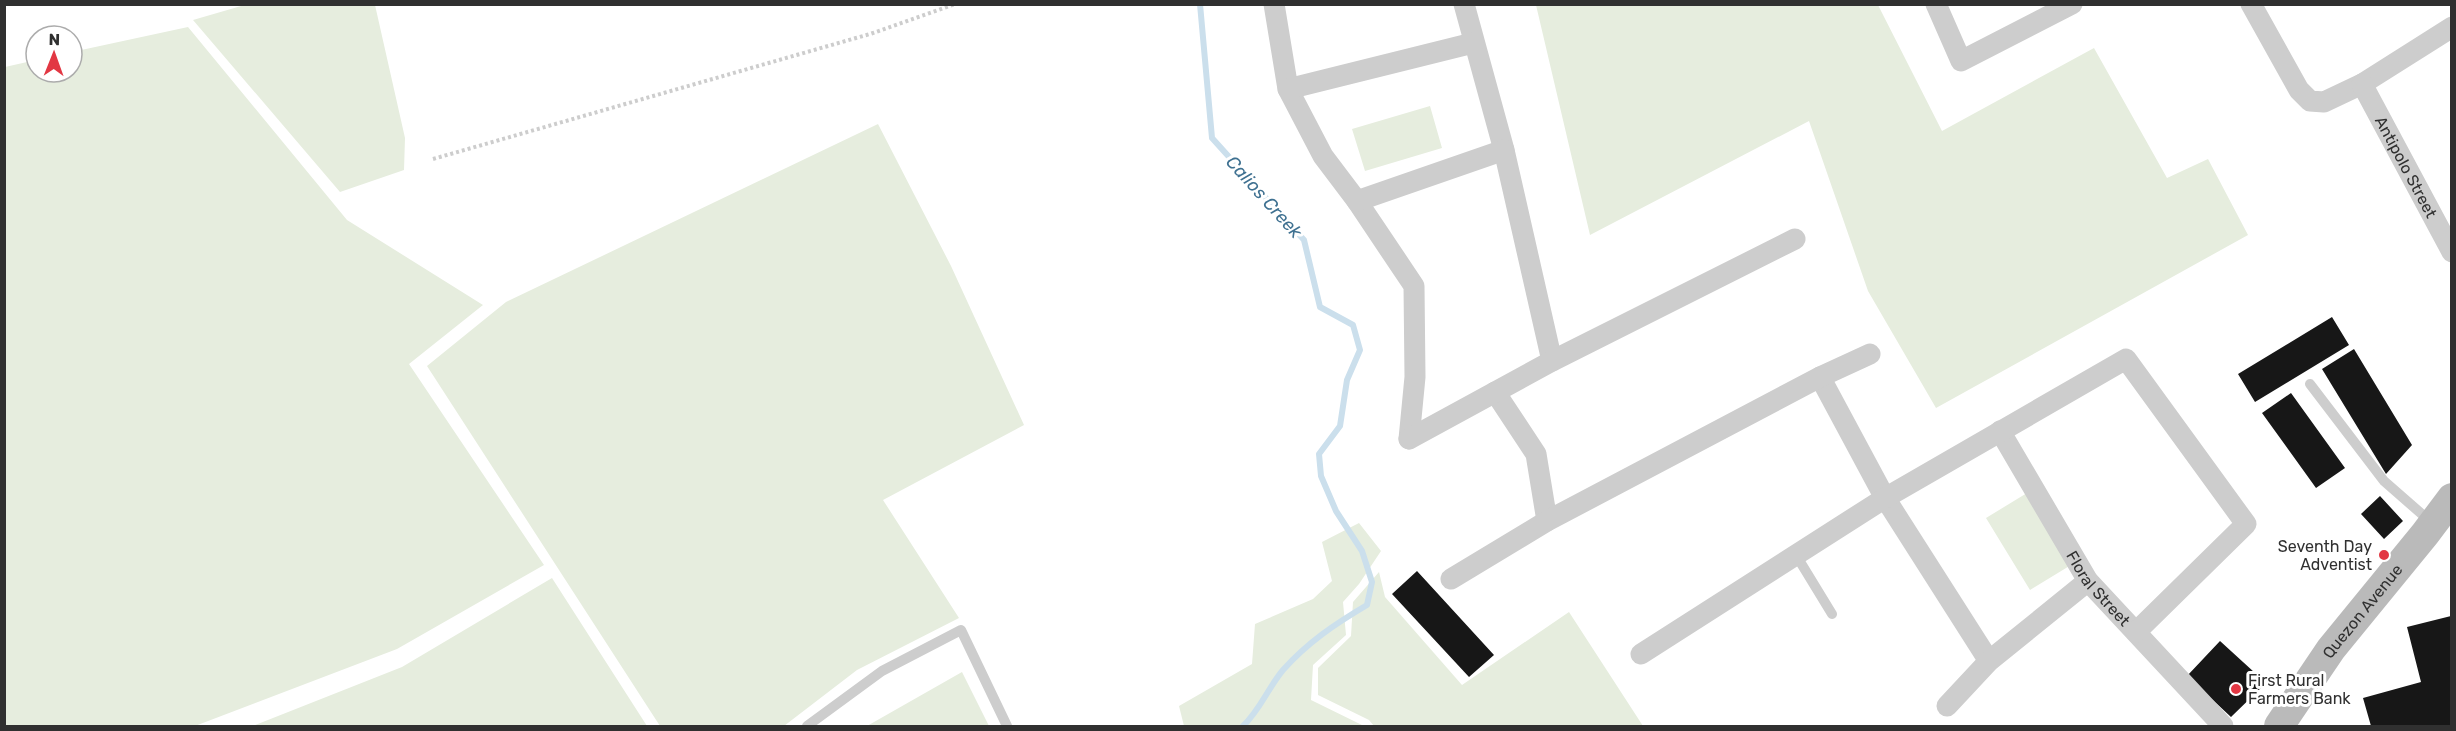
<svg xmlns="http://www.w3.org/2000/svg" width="2456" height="731" font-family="Rubik,sans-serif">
<rect width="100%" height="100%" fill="#fff"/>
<path fill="#e6edde" d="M248,4L375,5L405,138L404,170L340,192L193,20Z
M1536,5H1878L1942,131L2094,48L2167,178L2208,159L2248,235L1936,408L1868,291L1809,121L1590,235Z
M188,27L347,220L483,305L409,364L544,565L397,649L195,726H5V67L36,60V72H72V52Z
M1430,106L1442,148L1365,171L1352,129Z
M878,124L951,266L1024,425L883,500L959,618L857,670L784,726H660L427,366L506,302Z
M2027,493L2071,565L2030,590L1986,518Z
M1359,523L1381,551L1359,584L1343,602L1346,635L1313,665L1311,700L1364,726H1184L1179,706L1252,664L1255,624L1313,599L1332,581L1322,542Z
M1379,572L1385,597L1462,685L1569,612L1643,726H1374L1369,720L1318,695V668L1351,636L1353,602Z
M552,578L647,726H253L402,667Z
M962,672L989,726H867Z"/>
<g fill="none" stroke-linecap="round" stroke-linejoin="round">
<path stroke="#cbdfec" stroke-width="6" d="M1200,4L1212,138L1304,240L1320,307L1353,325L1360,350L1347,380L1340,426L1319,454L1321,476L1336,511L1362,551L1372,582L1367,605C1335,624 1308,642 1283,670C1268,688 1260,710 1243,726"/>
</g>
<path fill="#171717" d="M2332,317L2349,345L2255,402L2238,374Z
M2354,349L2412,445L2386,474L2322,369Z
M2291,393L2345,468L2316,488L2262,413Z
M2380,496L2403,521L2384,539L2361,514Z
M1417,571L1494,655L1469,677L1392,594Z
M2451,616V726H2371L2363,698L2421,682L2407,627Z
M2220,641L2266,683L2231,717L2187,676Z"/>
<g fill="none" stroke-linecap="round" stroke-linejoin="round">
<path stroke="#cdcdcd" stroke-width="4" stroke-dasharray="3 3" stroke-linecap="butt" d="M433,159L870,34L955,4"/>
<path stroke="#cdcdcd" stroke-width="10" d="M2310,384L2384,481L2432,523
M1796,555L1832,614
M807,726L882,671L961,630L1007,726"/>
<g stroke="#cdcdcd" stroke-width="21">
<path d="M1274,4L1288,89L1323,156L1357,201L1414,286L1415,377L1409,439"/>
<path d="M1464,4L1504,150L1552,361"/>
<path d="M1936,4L1961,61L2072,4"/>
<path d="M2251,4L2299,90L2310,101L2324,102L2362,84L2452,27"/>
<path id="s1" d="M2362,84L2452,252"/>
<path d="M1288,89L1473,43"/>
<path d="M1357,201L1504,150"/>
<path d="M1820,377L1885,498L1989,661"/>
<path d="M1495,392L1536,454L1547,521"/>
<path id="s2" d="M2000,431L2088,581L2223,726"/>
<path d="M1409,439L1552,361L1795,239"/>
<path d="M1451,579L1547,521L1820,377L1870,354"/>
<path d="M1641,654L1885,498L2126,359L2246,524L2136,632"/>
<path d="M1947,706L1989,661L2088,581"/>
</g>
<path stroke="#bababa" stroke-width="30" id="s3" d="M2279,726L2331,649L2425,534L2452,498"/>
</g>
<g fill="#e23743" stroke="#fff" stroke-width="2">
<circle cx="2384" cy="555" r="6"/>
<circle cx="2236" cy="689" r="6"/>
</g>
<g text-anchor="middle" stroke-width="6" stroke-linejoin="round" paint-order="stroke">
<g font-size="16" fill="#303030" stroke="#fff">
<text dy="6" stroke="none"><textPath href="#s1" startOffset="94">Antipolo Street</textPath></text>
<text dy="6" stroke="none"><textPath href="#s2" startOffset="186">Floral Street</textPath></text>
<text dy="6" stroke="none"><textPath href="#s3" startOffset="142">Quezon Avenue</textPath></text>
</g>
<g font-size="16" fill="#303030" stroke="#fff" text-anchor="end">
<text x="2372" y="552">Seventh Day<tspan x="2372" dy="18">Adventist</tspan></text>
<text x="2248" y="686" text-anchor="start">First Rural<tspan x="2248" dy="18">Farmers Bank</tspan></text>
</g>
<g font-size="18" font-style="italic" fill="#3f7191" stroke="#fff">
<text transform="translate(1264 197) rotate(48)" y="6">Calios Creek</text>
</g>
</g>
<rect width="2456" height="731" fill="none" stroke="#303030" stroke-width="12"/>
<g transform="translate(54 54) rotate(1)"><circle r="28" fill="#ffffff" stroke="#acacac" stroke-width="1.5"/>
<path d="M0-4.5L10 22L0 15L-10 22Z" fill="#e23743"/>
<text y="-9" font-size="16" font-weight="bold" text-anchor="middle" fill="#303030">N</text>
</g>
</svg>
